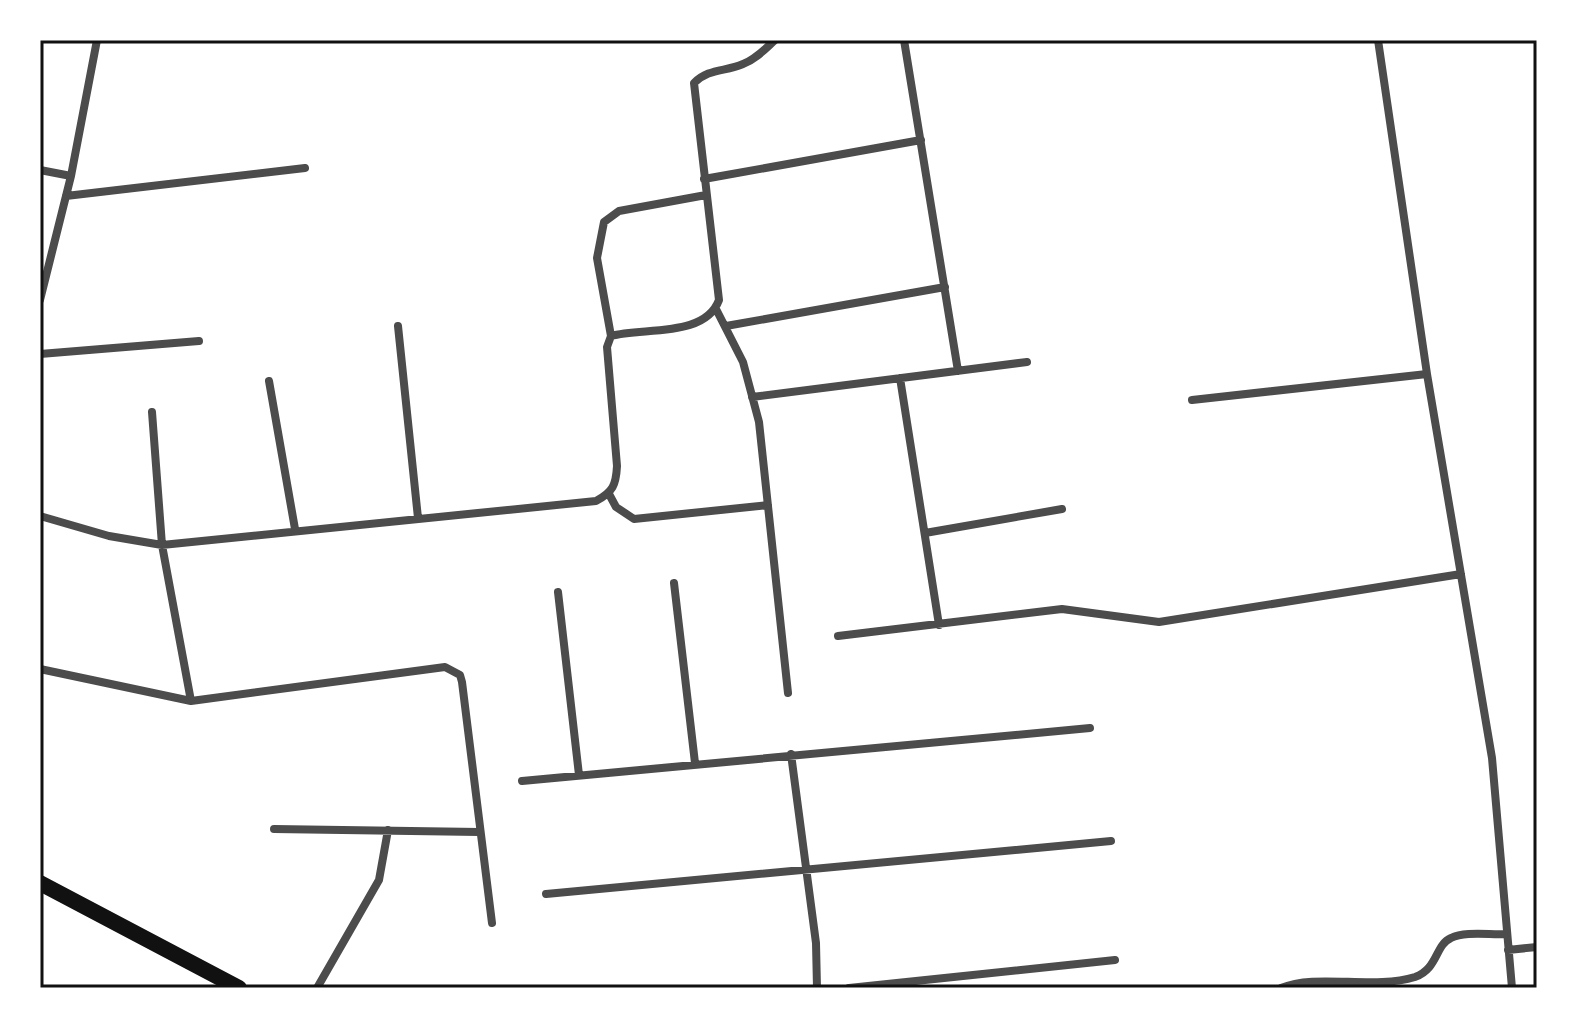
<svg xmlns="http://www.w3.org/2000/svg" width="1577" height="1028" font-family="Lora,serif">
<rect width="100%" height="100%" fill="#fff"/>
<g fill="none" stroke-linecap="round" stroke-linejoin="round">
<path stroke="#4c4c4c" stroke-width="8" d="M904,40L958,371
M1378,40L1427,374L1492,758L1512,988
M40,170L71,176
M704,179L921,140
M66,196L305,168
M40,300L71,176L97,40
M716,309L743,362L759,422L788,693
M398,326L418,518
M726,326L945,287
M611,336L597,258L604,222L619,211L706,195
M40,354L199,341
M900,378L939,625
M269,381L295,529
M752,397L1027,362
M1192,400L1427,374
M152,412L162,545L191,701
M609,494L616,507L634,519L768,505
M40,516L109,536L162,545L596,501C613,492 616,485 617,466L607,347L611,336C643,327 705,338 719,300L694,83C709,68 725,72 743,64C756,59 765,49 775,40
M925,533L1062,509
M674,583L695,763
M558,592L579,775
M838,636L1062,609L1159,622L1461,574
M40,669L191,701L445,667L460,675L462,682L492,923
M791,754L816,943L817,988
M522,781L1090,728
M274,829L479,832
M546,894L1111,841
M1508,950L1537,947
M317,988L379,880L388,830
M849,988L1115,960
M1281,988C1317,973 1373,990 1415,977C1438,969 1435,945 1451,938C1465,931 1490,935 1506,934"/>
<path stroke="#111" stroke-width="16" d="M40,883L239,988"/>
</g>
<rect width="1577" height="1028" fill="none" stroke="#ffffff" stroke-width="84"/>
<rect x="42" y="42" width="1493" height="944" fill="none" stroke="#111" stroke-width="3"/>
</svg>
